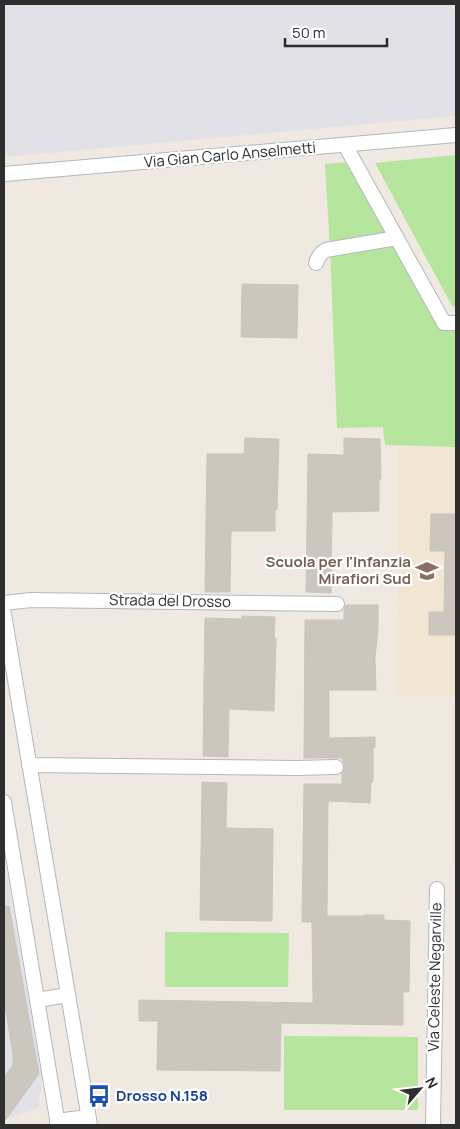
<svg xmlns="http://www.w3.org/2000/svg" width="460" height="1129" font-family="Manrope,sans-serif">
<rect width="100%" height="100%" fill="#efe9e1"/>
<path fill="#e3e1e8" d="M4,4H456V116L4,157Z
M4,860L43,1076L38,1108L4,1120Z"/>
<path fill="#f0e6d1" d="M398,447H456V695H397Z
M452,704L456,705V862H453Z"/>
<path fill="#b6e59e" d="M456,155V307L452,306L375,163Z
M348,162L389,239L440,329L456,330V447L385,445L383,427L337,428L330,249L325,164Z
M165,932L289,933L288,987H165Z
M284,1036L418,1037V1110H284Z"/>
<path fill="#cbc7bf" stroke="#cbc5ba" d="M242,284L298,285L297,338L241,337Z
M245,438L279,439L277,510H275V531H231L230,592H205L207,454H244Z
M344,438L380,439L381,479H379V511L332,512L331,593L306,592L308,454L344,455Z
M431,514H456V635H429V612H444L445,551H430Z
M346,605H378V628L375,658L376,690H329V738L375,737V747L373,748V782H371L370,803L328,801L327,916H365V915H384V920L410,921L409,992H403V1025L281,1023L280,1071L157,1070L158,1021H139V1000L313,1003L312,922H302L304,784H342V773L345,767L342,758H304L305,620H344V609Z
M242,616L275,617L274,638H276L274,711L229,709L228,757L203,756L205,618L242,619Z
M202,782L227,783L226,828L273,829L272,921L200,920Z
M4,906H9L39,1074L4,1122V1077L13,1065V1054L4,1000Z"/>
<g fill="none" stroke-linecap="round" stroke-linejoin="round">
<defs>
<path id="minor" d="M345,145L444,323H456
M4,174L456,135
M316,263C318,257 320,253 326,250L397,238
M4,603L31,600L337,604
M4,614L90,1125
M29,765L297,768L336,767
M4,802L58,1125
M37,1000L68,995
M57,1121L88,1117
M433,1125L437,889"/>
</defs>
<use href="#minor" stroke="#b4b7c1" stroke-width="16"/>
<use href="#minor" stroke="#fff" stroke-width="14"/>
</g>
<defs>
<symbol id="school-bare" viewBox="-9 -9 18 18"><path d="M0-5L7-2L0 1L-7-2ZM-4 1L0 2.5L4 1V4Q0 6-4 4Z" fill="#8d6e63" stroke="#fff" stroke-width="2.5" paint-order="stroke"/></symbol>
<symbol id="bus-bare" viewBox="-9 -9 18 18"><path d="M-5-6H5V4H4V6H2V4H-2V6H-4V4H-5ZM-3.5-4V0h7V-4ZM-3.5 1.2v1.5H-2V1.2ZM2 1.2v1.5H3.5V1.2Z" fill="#1a4fb4" stroke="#fff" stroke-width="2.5" paint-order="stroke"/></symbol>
</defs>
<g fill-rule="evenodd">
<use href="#school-bare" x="411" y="555" width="32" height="32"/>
<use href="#bus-bare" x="83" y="1080" width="32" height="32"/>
</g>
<g text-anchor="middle" stroke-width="4.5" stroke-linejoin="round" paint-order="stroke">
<g font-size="15" fill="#2e2e2e" stroke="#fff">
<text transform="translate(230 155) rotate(-5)" y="5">Via Gian Carlo Anselmetti</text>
<text transform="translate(170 601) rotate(1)" y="5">Strada del Drosso</text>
<text transform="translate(435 977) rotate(-89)" y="5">Via Celeste Negarville</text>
</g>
<g font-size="15" font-weight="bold" fill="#785e54" stroke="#fff" text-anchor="end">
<text x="411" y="567">Scuola per l'Infanzia<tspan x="411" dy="17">Mirafiori Sud</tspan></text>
</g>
<g font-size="15" font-weight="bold" fill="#164399" stroke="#fff" text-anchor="start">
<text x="116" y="1101">Drosso N.158</text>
</g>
</g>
<rect width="460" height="1129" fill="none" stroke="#2e2e2e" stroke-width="10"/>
<g transform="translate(420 1089) rotate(62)" stroke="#ffffff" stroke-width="4" paint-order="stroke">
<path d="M0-4L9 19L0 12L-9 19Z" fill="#2e2e2e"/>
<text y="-8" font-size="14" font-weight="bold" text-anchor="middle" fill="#2e2e2e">N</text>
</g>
<path d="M285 38v8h102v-8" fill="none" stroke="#2e2e2e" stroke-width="2.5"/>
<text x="292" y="38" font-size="15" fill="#2e2e2e" stroke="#ffffff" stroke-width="4" paint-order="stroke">50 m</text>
</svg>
